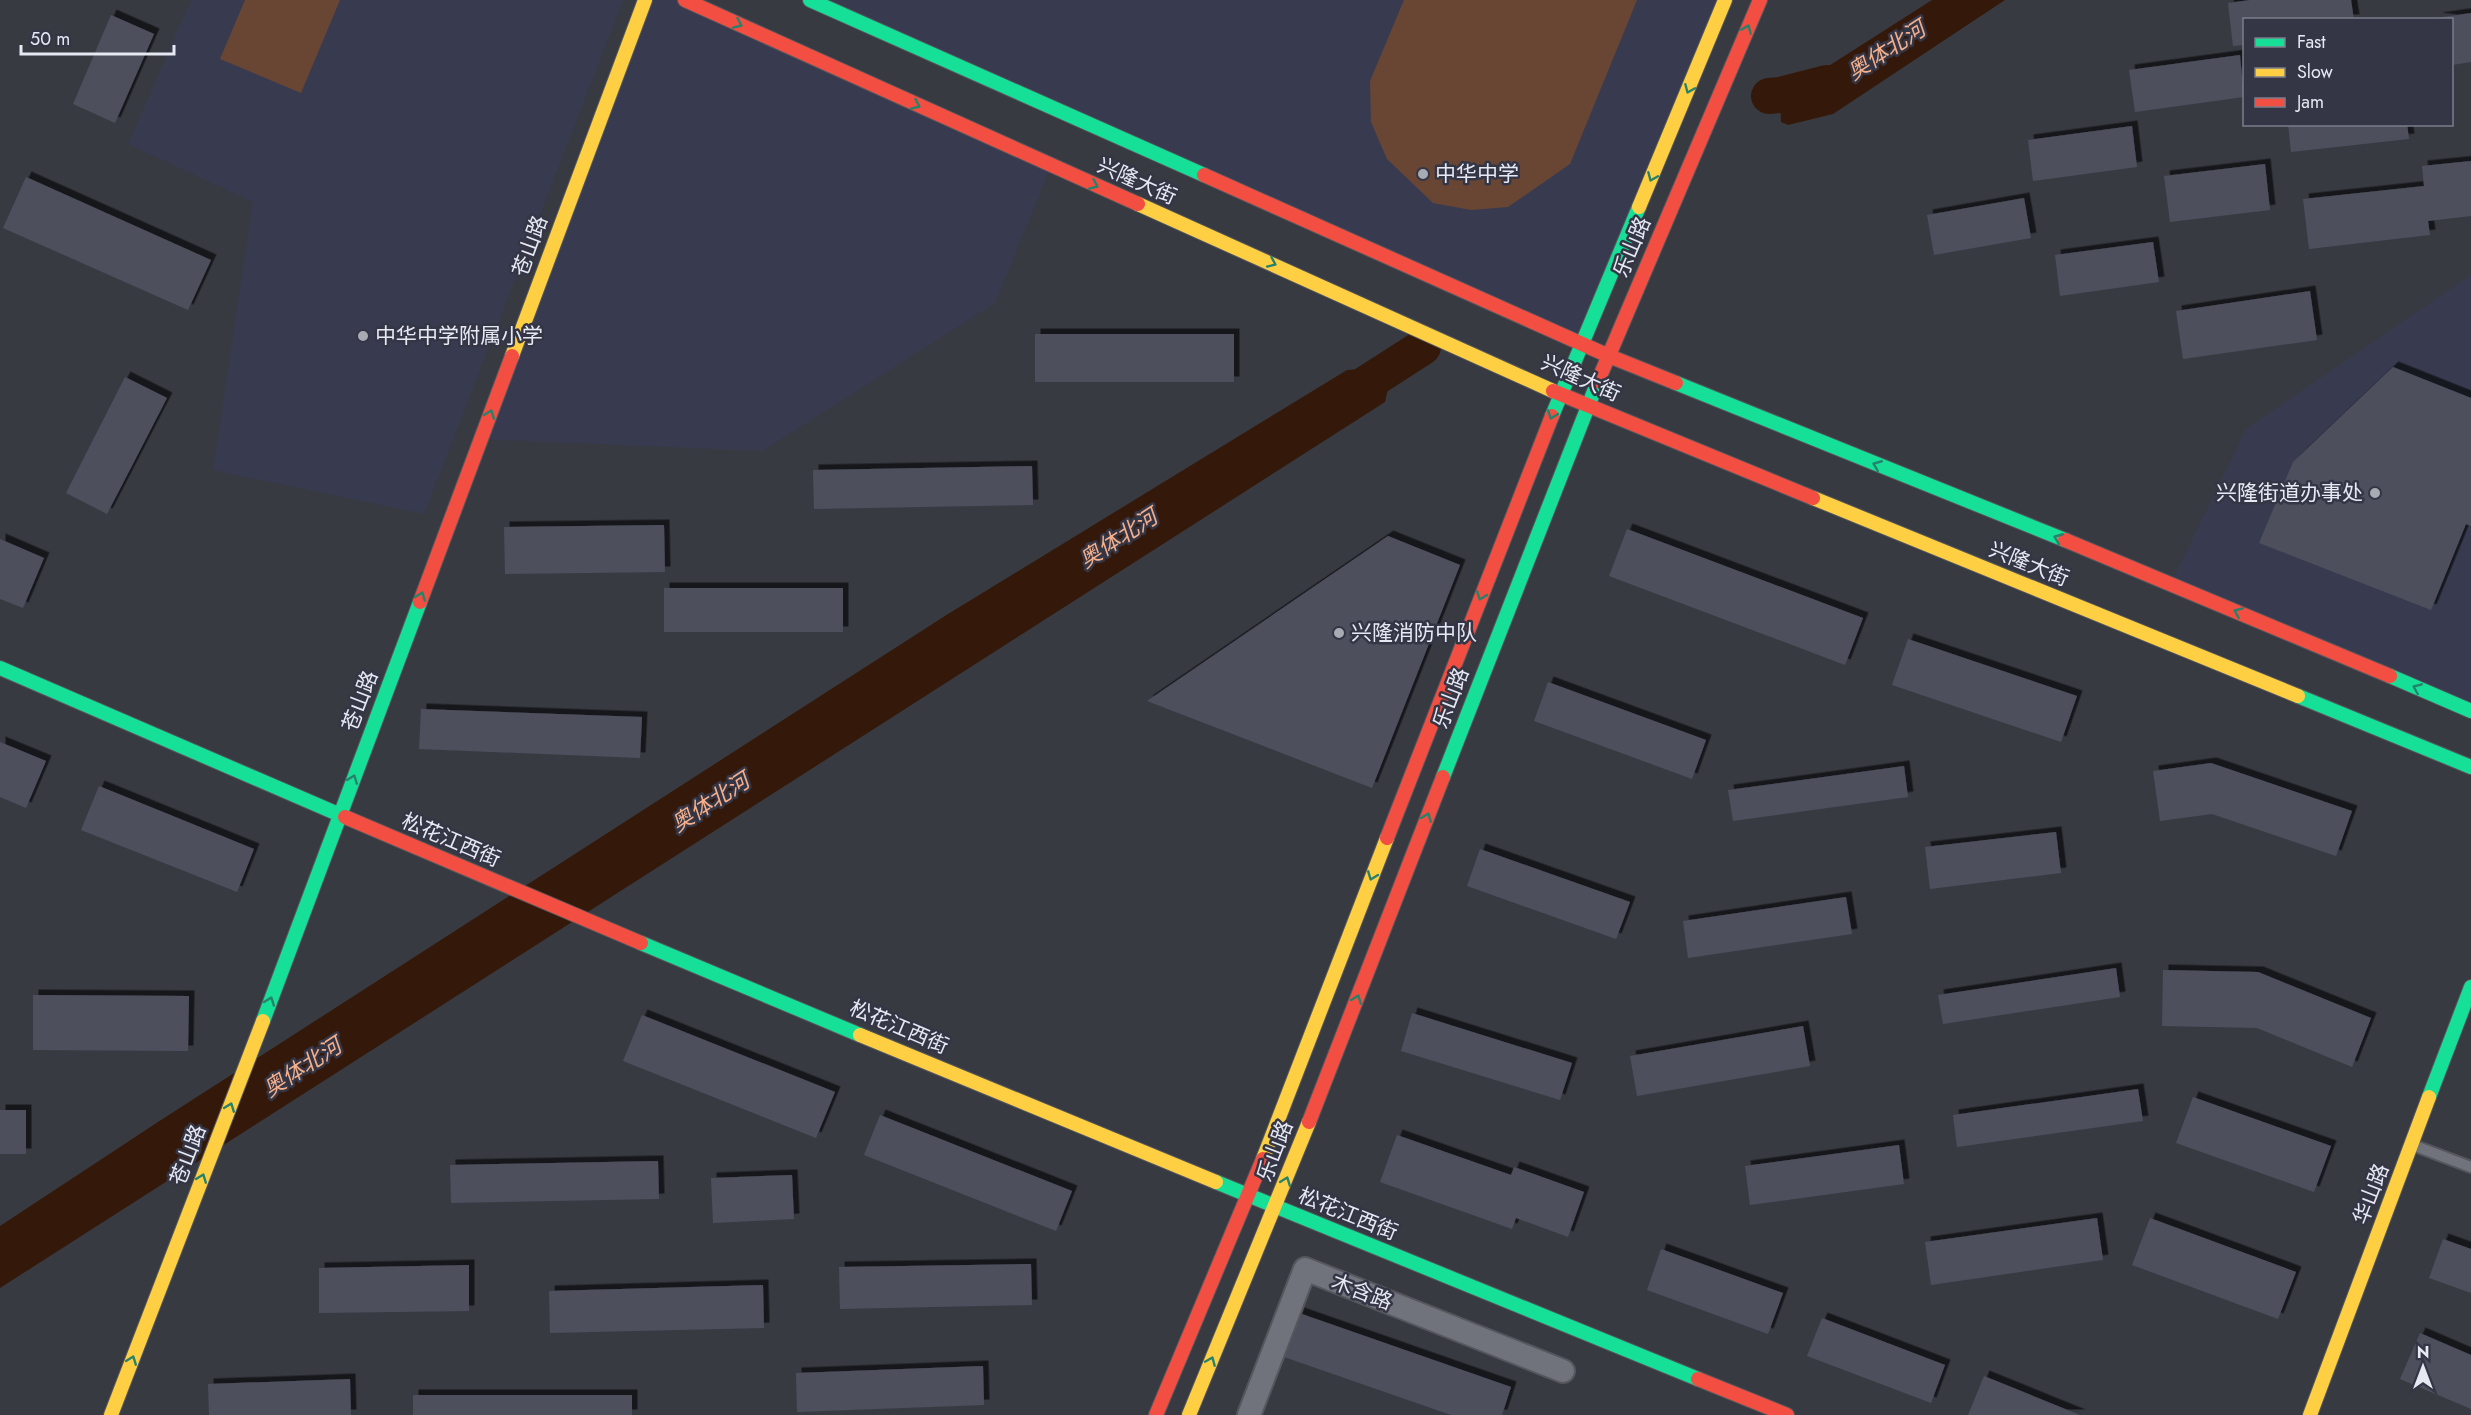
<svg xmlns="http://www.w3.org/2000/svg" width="2471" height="1415" font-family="Jost,'Noto Sans SC',sans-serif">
<defs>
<filter id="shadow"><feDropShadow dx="5.5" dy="-5.5" stdDeviation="0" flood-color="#0009"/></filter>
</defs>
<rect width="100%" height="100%" fill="#383a42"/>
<path fill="#383b4f" d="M191,0H623L424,514L213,470L253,202L128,144Z
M645,0H685L1051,166L995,303L762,451L480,439Z
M807,0H1722L1581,348Z
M2471,275V711L2171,583L2246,429Z"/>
<path fill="#694634" d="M245,0H340L301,93L220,59Z
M1404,0H1637L1570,164L1508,207L1471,210L1433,203L1387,159L1371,122L1370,81Z"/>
<path fill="#34190a" d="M1932,0H2005L1833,114L1788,125L1781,122L1780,95L1798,77L1824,69Z
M1393,367L1385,402L0,1288V1226L161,1120L948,614L1347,370Z"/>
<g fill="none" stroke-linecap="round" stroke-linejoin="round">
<path stroke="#34190a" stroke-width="36" d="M1769,96L1780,95L1827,83
M1353,392L1423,347"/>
</g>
<path fill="#4d4f5d" filter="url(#shadow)" d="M2250,0H2351L2354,20H2244V45L2233,46L2228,3Z
M2471,13V62L2452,65V20L2436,18Z
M111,15L154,34L115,123L73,104Z
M2240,55L2244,97L2135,112L2129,70Z
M2288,124H2407L2409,139L2291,152Z
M2132,126L2137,167L2033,181L2028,140Z
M2471,161V216L2428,221L2430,235L2309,249L2303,199L2424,186L2422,166Z
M2265,164L2270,210L2170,222L2164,176Z
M26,177L211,260L188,310L3,228Z
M2024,198L2031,238L1934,255L1927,215Z
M2153,242L2159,282L2060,296L2055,255Z
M2310,291L2317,340L2183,359L2176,311Z
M1035,334H1234V382H1035Z
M2393,367L2471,398V526L2466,524L2431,610L2259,543L2293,462Z
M125,377L167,398L107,514L66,493Z
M1032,466L1033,505L814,509L813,470Z
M664,525L665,572L505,574L504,527Z
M1627,529L1863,618L1845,665L1609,576Z
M1388,536L1460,565L1372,788L1147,701Z
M0,539L44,558L23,608L0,599Z
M664,588H843V632H664Z
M1908,639L2077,696L2061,742L1892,685Z
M1548,682L1706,740L1692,779L1534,721Z
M421,709L642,717L640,758L419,749Z
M0,742L46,761L26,808L0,797Z
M2211,763L2352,811L2336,856L2212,814L2160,821L2153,771Z
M1904,766L1908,797L1733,821L1728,790Z
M99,786L254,849L237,892L81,830Z
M2056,832L2061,873L1930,889L1925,847Z
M1480,849L1630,902L1616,939L1467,886Z
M1846,897L1852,934L1688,958L1683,921Z
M2116,968L2120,997L1943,1024L1938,995Z
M2163,970L2258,972L2371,1018L2352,1067L2257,1028L2162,1026Z
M33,995L189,996L188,1051L33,1050Z
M1412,1013L1572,1063L1560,1100L1401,1051Z
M642,1015L835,1092L816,1138L623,1061Z
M1803,1026L1810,1066L1637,1096L1630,1056Z
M2138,1089L2143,1121L1957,1147L1953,1115Z
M2193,1097L2331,1146L2314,1192L2176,1143Z
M0,1110H26V1154H0Z
M880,1115L1072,1191L1056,1231L864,1155Z
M1397,1135L1511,1175L1514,1167L1584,1192L1568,1237L1516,1218L1512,1229L1380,1182Z
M1899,1145L1904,1184L1750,1205L1745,1166Z
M658,1161L659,1199L451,1203L450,1165Z
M792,1175L794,1219L713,1223L711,1178Z
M2097,1218L2103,1260L1931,1285L1925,1242Z
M2150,1218L2296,1272L2278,1319L2132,1265Z
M2443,1239L2471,1249V1293L2429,1278Z
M1661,1249L1783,1293L1768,1334L1647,1290Z
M1031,1264L1032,1305L840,1309L839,1267Z
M469,1265V1311L319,1313V1268Z
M763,1285L764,1328L550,1333L549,1291Z
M1299,1313L1511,1387L1502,1415H1451L1284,1357Z
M1822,1318L1945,1365L1931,1403L1807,1356Z
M2420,1333L2471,1355V1409L2400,1379Z
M983,1366L984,1405L797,1412L796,1373Z
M1984,1376L2080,1415H1968Z
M350,1379L351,1415H209L208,1384Z
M413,1395H632V1415H413Z"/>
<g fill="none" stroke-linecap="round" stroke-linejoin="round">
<defs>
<path id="lane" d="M2415,1146L2471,1167"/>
<path id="street" d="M1249,1415L1305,1269L1563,1371"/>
<path id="fast" d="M810,0L1204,175
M1676,383L2065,540
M1552,416L1639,207
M0,668L345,817
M2390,676L2471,711
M2298,696L2471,767
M1443,777L1598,381
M641,943L860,1035
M263,1021L420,602
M2429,1097L2471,987
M1216,1182L1698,1379"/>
<path id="slow" d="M1138,204L1553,391
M1639,207L1725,0
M512,356L645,0
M1813,498L2298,696
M860,1035L1216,1182
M1263,1159L1387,838
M111,1415L263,1021
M1189,1415L1309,1122
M2310,1415L2429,1097"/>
<path id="jam" d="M685,0L1138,204
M1204,175L1609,356L1676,383
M1598,381L1760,0
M1553,391L1813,498
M2065,540L2390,676
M420,602L512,356
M345,817L641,943
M1387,838L1552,416
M1309,1122L1443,777
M1698,1379L1787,1415
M1156,1415L1263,1159"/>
</defs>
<use href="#lane" stroke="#55575d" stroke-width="14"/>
<use href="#street" stroke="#55575d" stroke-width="26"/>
<use href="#fast" stroke="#55575d" stroke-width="16"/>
<use href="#slow" stroke="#55575d" stroke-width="16"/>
<use href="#jam" stroke="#55575d" stroke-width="16"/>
<use href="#lane" stroke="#70727c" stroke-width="10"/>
<use href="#street" stroke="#70727c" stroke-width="22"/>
<use href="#fast" stroke="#16e098" stroke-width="14"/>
<use href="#slow" stroke="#ffcf43" stroke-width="14"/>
<use href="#jam" stroke="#f24e42" stroke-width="14"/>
</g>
<defs><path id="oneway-chevron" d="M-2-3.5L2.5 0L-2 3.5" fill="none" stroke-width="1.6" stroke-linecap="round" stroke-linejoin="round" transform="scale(1.5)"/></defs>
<g stroke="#26826b">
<use href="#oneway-chevron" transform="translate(738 24) rotate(24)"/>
<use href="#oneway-chevron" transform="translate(1747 29) rotate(-67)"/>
<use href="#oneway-chevron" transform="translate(1689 89) rotate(113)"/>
<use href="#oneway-chevron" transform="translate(916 105) rotate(24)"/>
<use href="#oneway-chevron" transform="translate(1652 177) rotate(113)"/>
<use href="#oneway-chevron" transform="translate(1094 185) rotate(24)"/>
<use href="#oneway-chevron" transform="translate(1272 263) rotate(24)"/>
<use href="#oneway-chevron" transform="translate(490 414) rotate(-70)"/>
<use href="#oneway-chevron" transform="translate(1552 415) rotate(111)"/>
<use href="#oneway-chevron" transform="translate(1877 465) rotate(-158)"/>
<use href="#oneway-chevron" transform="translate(2058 538) rotate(-158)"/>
<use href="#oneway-chevron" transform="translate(421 596) rotate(-69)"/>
<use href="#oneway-chevron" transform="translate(1481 596) rotate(111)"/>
<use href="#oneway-chevron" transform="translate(2238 612) rotate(-157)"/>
<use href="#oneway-chevron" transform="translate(2417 688) rotate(-157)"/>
<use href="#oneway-chevron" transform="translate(353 779) rotate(-69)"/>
<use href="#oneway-chevron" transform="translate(1427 817) rotate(-69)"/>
<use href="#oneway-chevron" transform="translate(1372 876) rotate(111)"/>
<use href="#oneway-chevron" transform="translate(1357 999) rotate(-69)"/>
<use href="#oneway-chevron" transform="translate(270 1001) rotate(-70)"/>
<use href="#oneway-chevron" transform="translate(230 1107) rotate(-69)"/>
<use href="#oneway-chevron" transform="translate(202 1178) rotate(-69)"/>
<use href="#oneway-chevron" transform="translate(1286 1181) rotate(-69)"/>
<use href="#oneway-chevron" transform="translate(132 1360) rotate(-69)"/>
<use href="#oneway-chevron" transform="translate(1211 1361) rotate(-67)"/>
</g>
<g fill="#a9abb4" stroke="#343646" stroke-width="2">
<circle cx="1423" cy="174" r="6"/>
<circle cx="363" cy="336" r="6"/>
<circle cx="2375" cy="493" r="6"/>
<circle cx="1339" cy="633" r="6"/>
</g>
<g text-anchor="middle" stroke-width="5" stroke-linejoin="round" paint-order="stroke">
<g font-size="21" fill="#e6e8f2" stroke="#343646" text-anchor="start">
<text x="1435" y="181">中华中学</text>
<text x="375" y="343">中华中学附属小学</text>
<text x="2363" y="500" text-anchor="end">兴隆街道办事处</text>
<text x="1351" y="640">兴隆消防中队</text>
</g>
<g font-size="21" fill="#e6e8f2" stroke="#343646">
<text transform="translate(1137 181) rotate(24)" y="7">兴隆大街</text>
<text transform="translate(530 246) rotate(-70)" y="7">苍山路</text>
<text transform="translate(1632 247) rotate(-67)" y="7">乐山路</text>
<text transform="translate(1581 378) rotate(24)" y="7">兴隆大街</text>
<text transform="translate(2029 564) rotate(22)" y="7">兴隆大街</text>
<text transform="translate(1451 698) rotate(-69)" y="7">乐山路</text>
<text transform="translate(360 701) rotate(-69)" y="7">苍山路</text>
<text transform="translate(451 840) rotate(23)" y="7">松花江西街</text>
<text transform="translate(899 1027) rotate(23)" y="7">松花江西街</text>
<text transform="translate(1275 1151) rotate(-69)" y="7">乐山路</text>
<text transform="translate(188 1155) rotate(-69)" y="7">苍山路</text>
<text transform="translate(2371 1194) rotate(-69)" y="7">华山路</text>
<text transform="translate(1348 1214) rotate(22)" y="7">松花江西街</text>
<text transform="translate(1362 1292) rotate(21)" y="7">木含路</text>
</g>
<g font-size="22" font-style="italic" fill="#f7af8a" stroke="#343646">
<text transform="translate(1886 50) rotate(-33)" y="8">奥体北河</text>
<text transform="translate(1118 538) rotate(-33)" y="8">奥体北河</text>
<text transform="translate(710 802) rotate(-33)" y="8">奥体北河</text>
<text transform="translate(302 1067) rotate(-33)" y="8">奥体北河</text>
</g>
</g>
<rect x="2243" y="18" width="210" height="108" fill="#343646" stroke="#7b7d8b" stroke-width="1.5"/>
<rect x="2255" y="38" width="30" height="9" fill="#16e098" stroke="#7b7d8b" stroke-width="1.5"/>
<text x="2297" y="48" font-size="18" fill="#e6e8f2">Fast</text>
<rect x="2255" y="68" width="30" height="9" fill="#ffcf43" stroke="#7b7d8b" stroke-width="1.5"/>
<text x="2297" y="78" font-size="18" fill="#e6e8f2">Slow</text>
<rect x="2255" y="98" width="30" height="9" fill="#f24e42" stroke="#7b7d8b" stroke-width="1.5"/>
<text x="2297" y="108" font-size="18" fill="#e6e8f2">Jam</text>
<g transform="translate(2423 1367)" stroke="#343646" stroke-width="4.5" paint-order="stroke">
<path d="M0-4.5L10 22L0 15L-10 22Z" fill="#e6e8f2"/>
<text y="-9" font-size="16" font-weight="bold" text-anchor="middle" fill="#e6e8f2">N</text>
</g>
<path d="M21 45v9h153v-9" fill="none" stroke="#e6e8f2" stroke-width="3"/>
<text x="30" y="45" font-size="18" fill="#e6e8f2" stroke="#343646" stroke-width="4.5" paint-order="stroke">50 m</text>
</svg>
